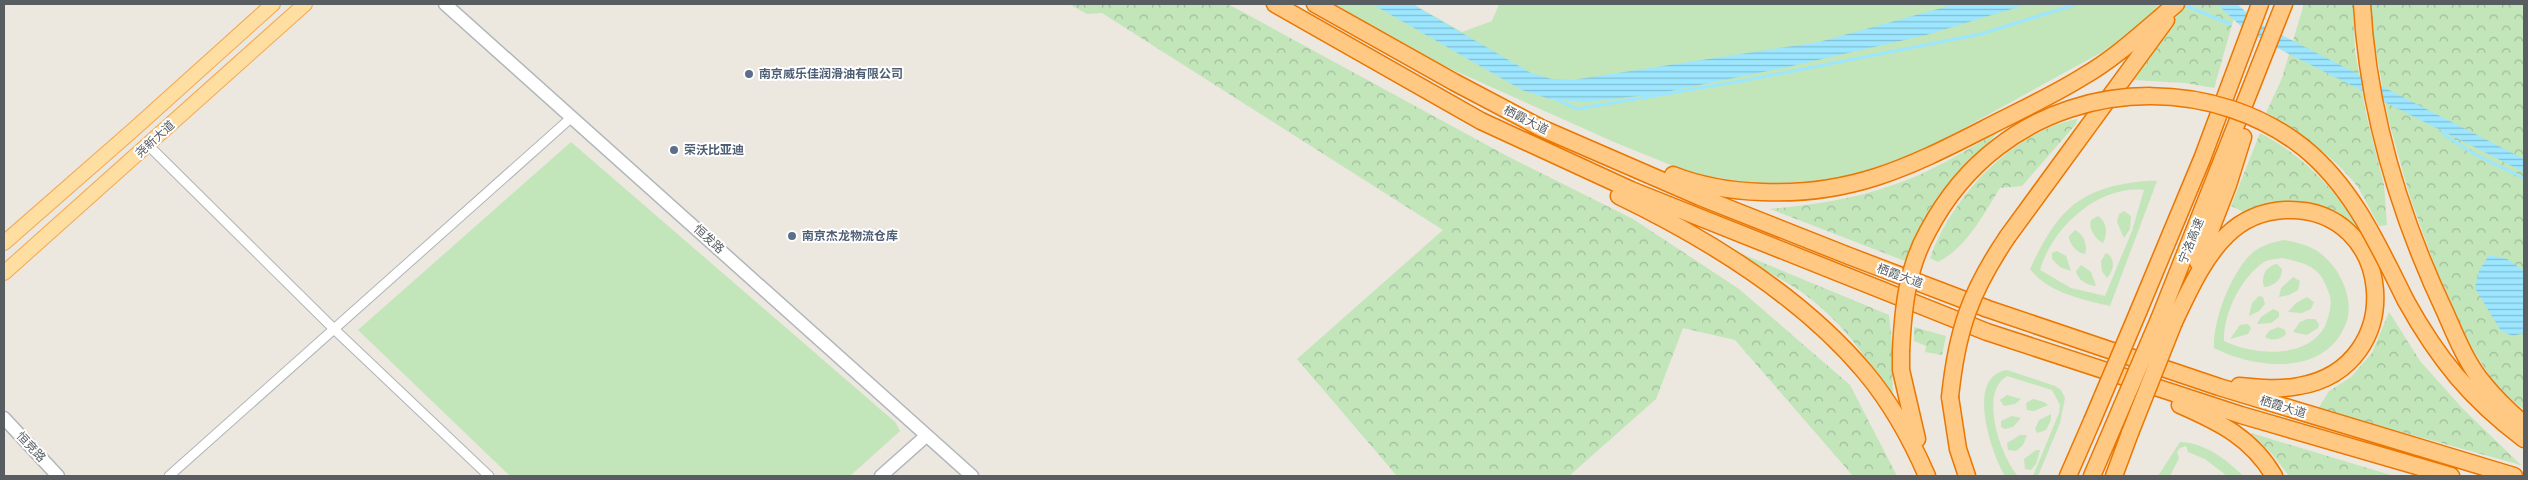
<svg xmlns="http://www.w3.org/2000/svg" width="2528" height="480" font-family="'Golos Text','Noto Sans SC',sans-serif">
<defs>
<pattern id="forest-crowns" width="20" height="18" patternUnits="userSpaceOnUse" patternTransform="scale(1.25)"><rect width="20" height="18" fill="#c2e5ba"/><path d="M2 6a3 3 0 1 1 6 0M12 15a3 3 0 1 1 6 0" fill="none" stroke="#a0bd9b"/></pattern>
<pattern id="water-rules" width="6" height="5" patternUnits="userSpaceOnUse" patternTransform="scale(1.25)"><rect width="6" height="5" fill="#9ce6ff"/><path d="M0 2.5h6" fill="none" stroke="#82bed2"/></pattern>
</defs>
<rect width="100%" height="100%" fill="#ece7df"/>
<path fill="#c2e5ba" fill-rule="evenodd" d="M1335,4H1413L1462,32L1492,21L1499,4H2160L2132,31L2102,52L1942,140L1903,158L1848,177L1769,185L1706,176L1673,166L1614,142L1413,52Z
M571,142L895,422L900,431L850,476H510L358,330Z
M2157,181L2110,306C2083,300 2047,292 2030,269C2051,225 2068,196 2118,185C2130,183 2144,180 2157,181ZM2144,190L2132,231L2105,296L2071,288L2040,270C2052,228 2098,185 2144,190Z
M2124,211L2131,216L2130,229L2124,238L2117,222L2119,214Z
M2098,216C2107,222 2108,233 2103,243C2095,239 2088,228 2091,220Z
M2075,230C2084,235 2088,245 2085,254C2077,253 2069,244 2069,236Z
M2285,240C2297,243 2310,245 2320,253C2341,269 2357,303 2344,328C2321,377 2253,368 2214,348C2213,320 2230,276 2250,255C2259,246 2272,242 2285,240ZM2283,258C2294,261 2307,263 2315,270C2323,276 2327,287 2330,296C2332,307 2329,316 2325,326C2307,360 2253,355 2224,341C2223,314 2241,277 2264,262C2269,259 2277,259 2283,258Z
M2057,251L2066,256L2071,271L2060,267L2052,259V253Z
M2106,253C2116,258 2114,271 2107,278L2102,271L2101,261Z
M2277,264L2282,269C2282,280 2274,286 2264,287C2261,277 2265,266 2277,264Z
M2081,265L2091,272L2096,286C2086,285 2078,280 2076,271Z
M2293,277L2300,281L2298,290L2289,295L2279,297L2281,288Z
M2259,296L2263,297L2265,304L2259,311L2249,316L2252,303Z
M2307,297L2314,302L2311,309L2302,313L2288,312L2296,303Z
M2273,309L2279,312V317L2271,323L2257,324L2261,317Z
M2307,319H2315L2319,324L2318,328L2307,335L2293,332L2300,322Z
M2248,324L2251,328L2248,334L2230,339L2240,325Z
M2278,327L2285,330L2286,334C2281,340 2271,341 2265,337L2269,331Z
M2007,370L2055,386L2061,390L2065,398L2060,423L2038,476H2033L2059,413L2060,405L2052,390L2007,376C1978,393 2001,457 2018,476H2005C1991,453 1965,376 2007,370Z
M2007,395L2021,399L2015,404L2004,406L2000,400Z
M2033,399L2044,402L2048,405L2034,411L2027,410L2026,403Z
M2051,414V420L2046,430L2037,433L2035,429L2039,420Z
M2012,416L2021,418L2013,427L2005,429L2001,427V421Z
M2020,435H2027L2023,445L2016,451L2008,450L2007,443Z
M2180,442C2205,443 2226,459 2243,476H2227L2205,459L2188,452L2186,446L2180,448L2177,452L2179,458L2170,476H2158Z
M2036,450H2040L2036,464L2031,470L2025,469L2024,459Z"/>
<path fill="url(#forest-crowns)" d="M1069,4H1228L1507,156L1633,219L1739,289L1850,385L1897,476H1853L1735,340L1683,328L1656,399L1569,476H1397L1297,359L1443,230L1102,13L1087,14Z
M2185,4H2238L2214,88L2185,83L2133,80Z
M2304,4H2353L2355,51L2366,114L2384,185L2387,225L2379,226C2371,212 2364,195 2354,182C2329,153 2299,132 2266,113L2282,78Z
M2370,4H2524V410L2495,385L2469,343L2436,269L2410,197L2388,118L2371,23Z
M2077,119L2076,124L2022,186L2000,188C1983,215 1967,247 1938,262L1930,258C1951,198 2013,131 2077,119Z
M1999,131L1936,202L1919,231L1905,261L1770,209C1810,205 1849,200 1887,187C1927,175 1963,152 1999,131Z
M2260,133C2300,153 2337,190 2358,229L2353,233L2327,210L2311,205L2280,203L2244,212L2231,206Z
M1737,252L1889,315L1892,344L1893,402C1870,361 1846,326 1807,296C1786,280 1760,268 1737,256Z
M2389,312L2420,361L2463,409L2521,465L2318,409L2329,391L2351,377L2372,353Z
M1914,327L1946,336L1942,355L1925,352L1926,346L1914,341Z
M2251,433L2394,476H2289L2273,455Z"/>
<path fill="url(#water-rules)" d="M1372,4H1412L1531,73L1552,79L1572,80L1819,42L1956,4H2028L1926,35L1783,68L1656,94L1586,102L1550,99L1522,90Z
M2217,4H2237L2258,23L2524,159V172L2285,52L2245,30Z
M2489,255L2507,259L2524,271V333L2513,336L2501,331L2475,288L2479,271Z"/>
<g fill="none" stroke-linecap="round" stroke-linejoin="round">
<path stroke="#9ce6ff" stroke-width="3" d="M2182,4L2230,24
M1556,99L1577,109L1747,80L1981,34L2077,4
M2442,133L2474,154L2524,178"/>
<defs>
<path id="street" d="M149,146L334,329L489,476
M169,476L572,117"/>
<path id="secondary" d="M445,4L972,476
M4,418L58,476
M881,476L926,436"/>
<path id="primary" d="M4,243L133,130L273,4
M4,273L305,4"/>
<path id="highway" d="M1275,4L1481,121L1631,190L1987,332L2241,415L2451,476
M1315,4L1454,82L1541,128L1700,197L1849,256L1988,309L2219,387L2514,476
M2362,4C2368,111 2400,217 2446,314C2456,337 2467,364 2484,384C2496,399 2510,412 2524,424
M1673,175C1701,186 1732,191 1762,192C1849,196 1908,168 1984,129C2017,112 2052,96 2084,76C2117,57 2146,29 2176,4
M1619,196C1708,239 1801,296 1865,372C1891,403 1911,439 1927,476
M2008,236L2166,20
M2198,262L2228,185L2243,137
M2406,301C2438,359 2471,399 2524,439
M2139,310L2202,159L2260,4
M2160,317L2284,4
M2174,322C2188,293 2203,258 2227,235C2242,220 2263,211 2285,210C2395,205 2410,367 2299,386C2280,390 2259,388 2239,386
M1901,351V370L1917,439
M1950,397L1958,449L1967,476
M2180,405C2219,422 2252,438 2274,476
M2068,476L2092,421
M2092,476L2113,427
M2114,476L2130,433"/>
</defs>
<use href="#street" stroke="#b0b4b8" stroke-width="11"/>
<use href="#secondary" stroke="#b1b6bb" stroke-width="15"/>
<use href="#primary" stroke="#f5a74f" stroke-width="16"/>
<use href="#highway" stroke="#eb7600" stroke-width="19"/>
<use href="#street" stroke="#fff" stroke-width="9"/>
<use href="#secondary" stroke="#fff" stroke-width="12"/>
<use href="#primary" stroke="#ffdea1" stroke-width="14"/>
<use href="#highway" stroke="#ffc883" stroke-width="16"/>
<defs>
<path id="highway-bridge" d="M1901,351C1903,309 1907,268 1928,231C1945,199 1969,169 1998,147C2085,79 2217,79 2304,148C2353,188 2378,245 2406,301
M1950,397C1957,330 1970,292 2008,236
M2092,421L2139,310
M2113,427L2160,317
M2130,433L2174,322"/>
</defs>
<use href="#highway-bridge" stroke="#eb7600" stroke-width="19" stroke-linecap="butt"/>
<use href="#highway-bridge" stroke="#ffc883" stroke-width="16"/>
</g>
<g fill="#5c6f8a" stroke="#fff" stroke-width="2">
<circle cx="749" cy="74" r="5"/>
<circle cx="674" cy="150" r="5"/>
<circle cx="792" cy="236" r="5"/>
</g>
<g text-anchor="middle" stroke-width="4" stroke-linejoin="round" paint-order="stroke">
<g font-size="12" font-weight="bold" fill="#4e5e75" stroke="#fff" text-anchor="start">
<text x="759" y="78">南京威乐佳润滑油有限公司</text>
<text x="684" y="154">荣沃比亚迪</text>
<text x="802" y="240">南京杰龙物流仓库</text>
</g>
<g font-size="12" fill="#585d61" stroke="#fff">
<text transform="translate(1526 120) rotate(27)" y="4">栖霞大道</text>
<text transform="translate(155 139) rotate(-42)" y="4">尧新大道</text>
<text transform="translate(709 239) rotate(42)" y="4">恒发路</text>
<text transform="translate(2191 241) rotate(-68)" y="4">宁洛高速</text>
<text transform="translate(1900 276) rotate(20)" y="4">栖霞大道</text>
<text transform="translate(2283 407) rotate(17)" y="4">栖霞大道</text>
<text transform="translate(31 447) rotate(47)" y="4">恒竞路</text>
</g>
</g>
<rect width="2528" height="480" fill="none" stroke="#585d61" stroke-width="10"/>
</svg>
